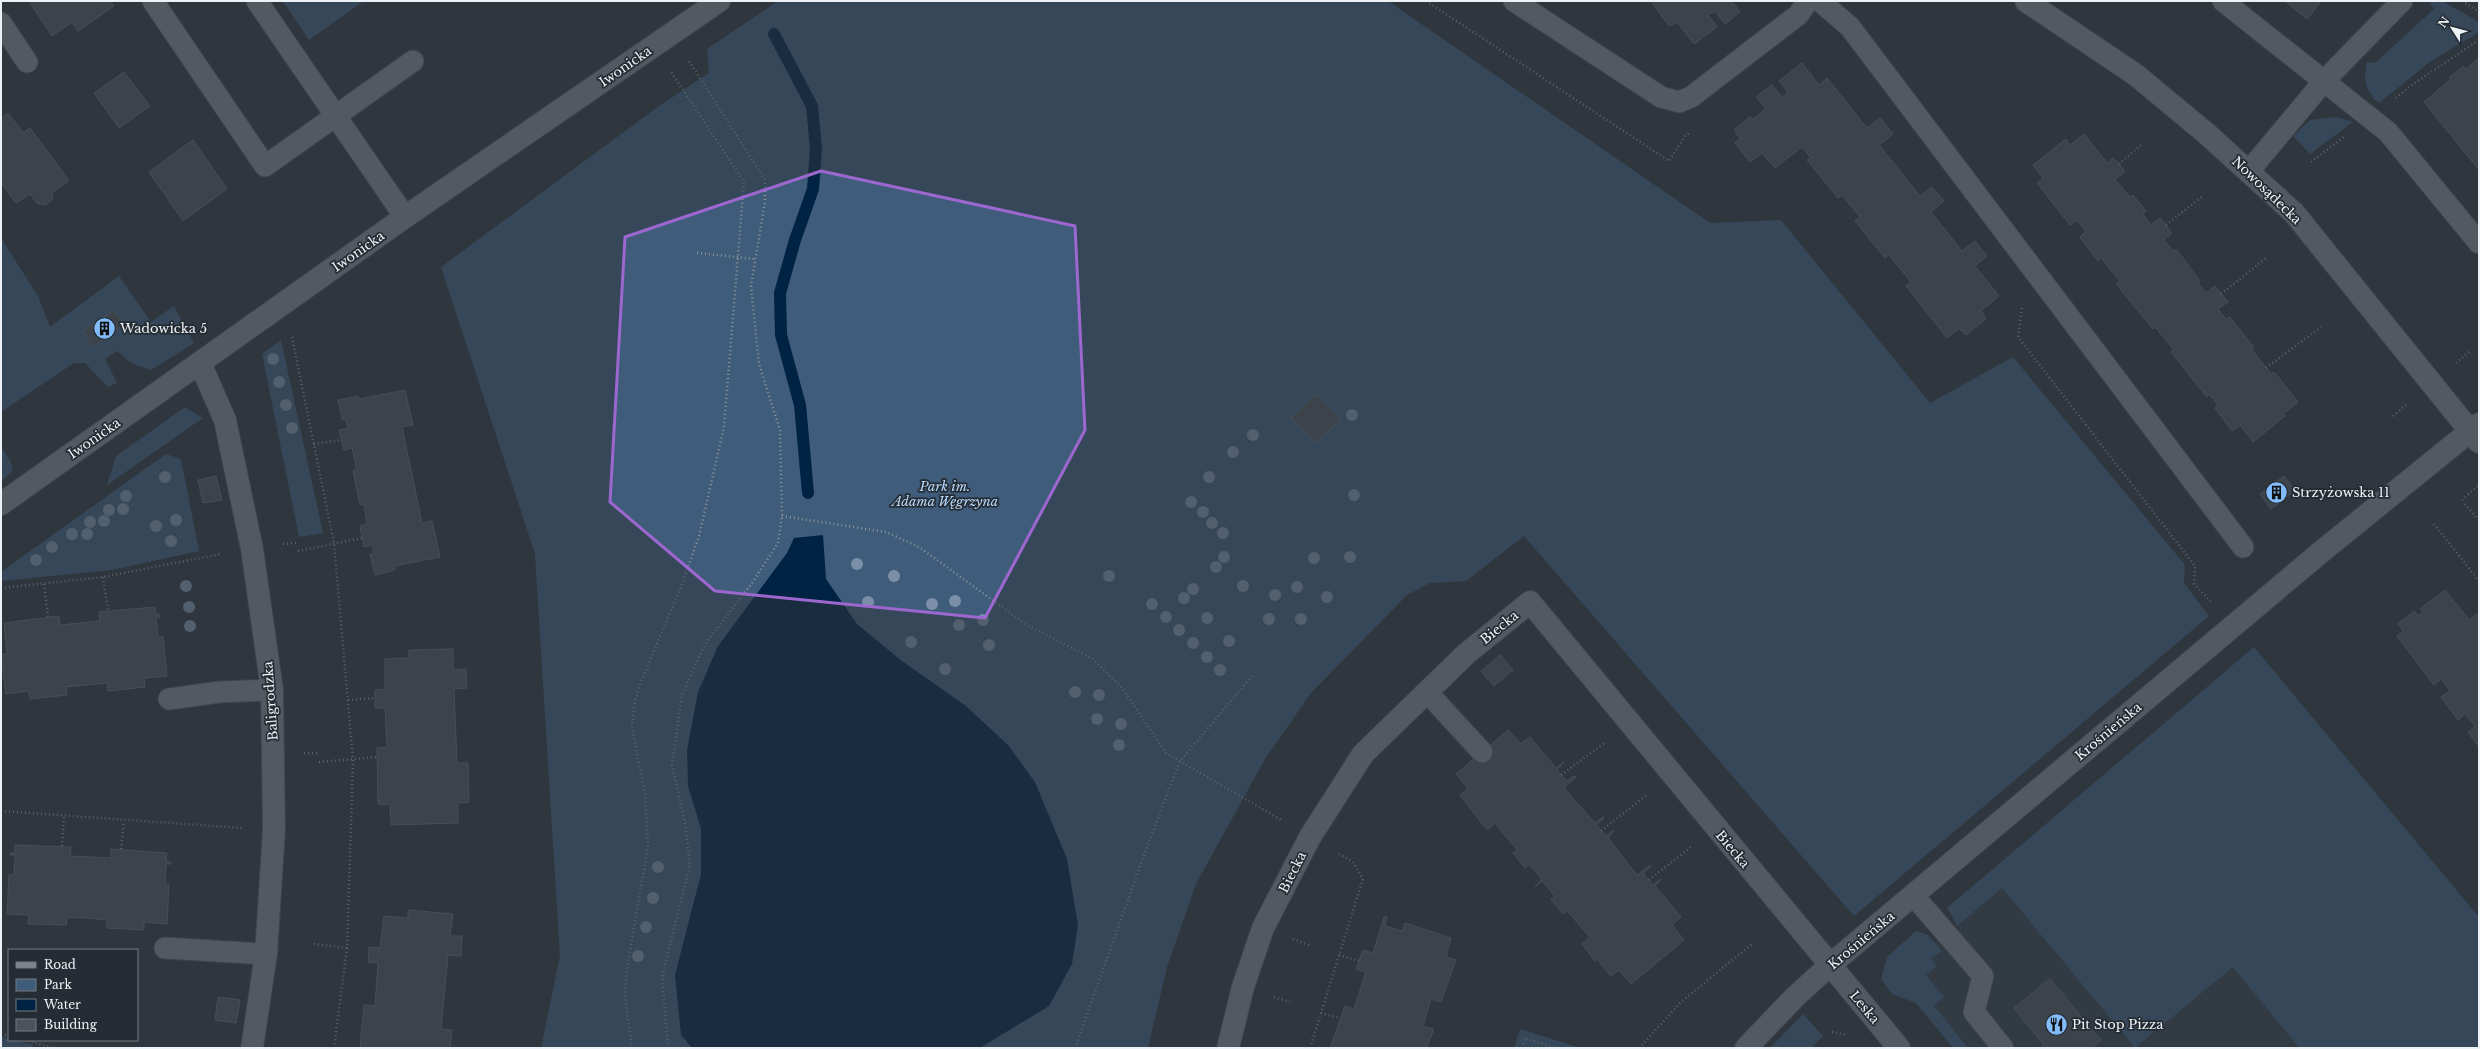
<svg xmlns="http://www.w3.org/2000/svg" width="2480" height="1049" font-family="'Libre Baskerville',serif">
<rect width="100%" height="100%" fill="#2f363e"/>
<path fill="#35404d" d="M2002,888L2135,1048L2233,967L2299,1048H1965L1919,990L1933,947Z"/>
<path fill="#3f5c7b" d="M283,1H364L309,40Z
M778,1H1388L1710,223L1781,220L1930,403L2013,357L2185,565L2184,583L2209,616L1854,916L1524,536L1466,581L1430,583L1407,595L1311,693L1265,759L1196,884L1167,967L1148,1048H541L560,956L535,554L441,267L659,106L709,73L707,49Z
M2429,1H2442L2479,22V32L2430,62L2379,103C2365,91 2363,80 2367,62L2375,63L2434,9Z
M2337,117L2353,122L2310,154L2293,136L2310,120Z
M1,238L38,296L50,327L119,276L151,322L174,306L194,343L151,370L131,363L117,351L105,359L117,383L108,387L85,363H74L1,412Z
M281,340L323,533L299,537L262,354Z
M185,407L203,418L107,485L116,456Z
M1,447L10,460L13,470L1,482Z
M166,454L181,459L199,551L112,570L1,581V572Z
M2254,647L2479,917V1048H2299L2233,967L2135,1048L2002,888L1957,926L1947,908Z
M1916,931L1928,935L1942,951L1931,959L1937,966L1926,975L1944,997L1934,1006L1968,1048H1953L1916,1003L1892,994L1881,979L1887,957Z
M1803,1014L1823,1036L1811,1048H1770Z
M1520,1029L1581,1048H1514Z
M1,1037L33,1045L32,1048H1Z"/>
<path fill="#002243" d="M823,535L826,579L857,624L902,661L966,706L1008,745L1035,782L1067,859L1078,925L1072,964L1049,1006L980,1048H692L681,1035L675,975L701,874V829L688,786L687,750L698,692L718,646L787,553L794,538Z"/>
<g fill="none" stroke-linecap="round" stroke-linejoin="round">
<path stroke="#002243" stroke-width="12" d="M774,34L812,106L816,149L813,189L795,240L780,293L781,335L800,405L808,493"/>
</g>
<path fill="#4c535b" stroke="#636a73" d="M29,1H110L114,6L78,31L72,22L52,36Z
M1651,1H1732L1740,12L1725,24L1715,11L1708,15L1717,27L1694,44L1677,22L1669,26Z
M2285,1H2321L2307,19Z
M2479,58V170L2424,102L2451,79L2449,78L2463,66L2466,69Z
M1802,63L1819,85L1827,78L1867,128L1880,118L1893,134L1879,145L1920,196L1932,187L1944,201L1931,212L1962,251L1975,241L1987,256L1975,266L1999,296L1981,311L1986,319L1966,335L1959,328L1947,338L1906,286L1911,282L1889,255L1885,258L1855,221L1860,217L1842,195L1838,198L1807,160L1811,158L1802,147L1775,168L1762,153L1750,162L1735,143L1740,138L1734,130L1750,117L1753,119L1766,109L1756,97L1772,85L1782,97L1788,92L1779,81Z
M124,72L150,106L119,128L94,93Z
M8,113L23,133L30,128L69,181L53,192L52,200L45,205L37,203L30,194L16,203L1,183V119Z
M2084,134L2107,163L2113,158L2119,164L2125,172L2115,179L2130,197L2133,195L2146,211L2143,214L2151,225L2160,218L2172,233L2164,240L2173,251L2176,249L2200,281L2198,283L2206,293L2215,286L2228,302L2218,309L2226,319L2230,317L2254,348L2252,350L2271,374L2274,372L2298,402L2283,414L2285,416L2253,442L2240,425L2232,431L2215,408L2218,405L2209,394L2207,397L2171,352L2174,350L2155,327L2153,329L2116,284L2120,281L2101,258L2098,261L2080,237L2086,231L2077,220L2070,225L2037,183L2043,178L2033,165L2066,139L2070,145Z
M193,140L227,189L183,221L149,172Z
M114,310L124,324L93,347L83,331Z
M405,390L413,425L402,427L422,523L432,521L440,557L394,566L395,570L375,575L370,554H374L372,545L364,547L360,526L367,524L364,504L360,505L353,470H357L352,448L344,450L339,430L348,428L346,420L342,419L338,400L358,396L359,399Z
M1315,394L1341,419L1316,443L1291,418Z
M216,476L222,500L203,503L198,480Z
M2284,476L2295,491L2271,509L2260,494Z
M2445,590L2469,620L2479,613V747L2468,732L2475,726L2465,714L2458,720L2441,697L2450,691L2441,679L2434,685L2397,636L2403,631L2398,624L2414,611L2418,616L2423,612L2420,609Z
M155,607L156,614H160V617L156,618L158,637H163L167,676L144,678L145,687L108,691L107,683L66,687L67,695L30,699L28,691L6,694L1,654H7L4,623L59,616L60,625L100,621L99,612Z
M453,649V670L466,669L467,688L454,689L457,763H468L469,802L458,803V823L391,825L390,805L378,804L377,748L387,747L385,708H375V690L385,689V659L409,658V650Z
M1500,655L1513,670L1494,686L1481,671Z
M1508,730L1521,744L1530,737L1556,768L1564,762L1557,770L1567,781L1574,776L1576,777L1564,788L1595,823L1603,817L1604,818L1596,825L1606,836L1614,830L1608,838L1637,875L1650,865L1651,866L1643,874L1653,885L1661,879L1655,886L1681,917L1672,925L1684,940L1631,984L1619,970L1611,976L1597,959L1595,961L1582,944L1590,937L1567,911L1563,914L1551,899L1555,896L1542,881L1535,887L1542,879L1529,864L1525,868L1513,853L1517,850L1495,823L1487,830L1460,795L1468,788L1456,774Z
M15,845L71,847L70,856L111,858V849L167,853L166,861L171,862V864H166L165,884L169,885L167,924L144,922V930L107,928V920L88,918L67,917L66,925L28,924L29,915L7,914L9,875H14L15,855H10V853H15Z
M408,910L453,914L450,936H462L461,956L448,955L441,1029L452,1030L450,1048H360L364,1005L375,1006L378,963L368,962L369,947L380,948L384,916L408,918Z
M1384,917H1387L1385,926L1402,931L1405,923L1451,938L1446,957L1456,960L1441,1002L1431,999L1423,1026L1433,1029V1032L1426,1048H1330L1345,1006L1354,1009L1366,972L1356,969L1363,950L1373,953Z
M2050,979L2101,1040L2092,1048H2041L2044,1045L2014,1008Z
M218,997L240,1000L236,1023L215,1020Z"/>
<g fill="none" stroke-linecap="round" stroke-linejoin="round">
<defs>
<path id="service" d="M153,1L265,166L413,61
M257,1L405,217
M1514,1L1661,97L1679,102L1691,97L1798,15L1808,1
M1820,1L1850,27L2243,547
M2223,1L2388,132L2479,243
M1,23L27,62
M2249,171L2324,81L2402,1
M1427,692L1482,752
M169,699L220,692L272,690
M1913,895L1983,976L1974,1012L2003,1048
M165,948L266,954"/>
<path id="minor" d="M2026,1L2136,75L2207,134L2294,213L2479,442
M200,363L225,420L252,549L272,690L274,830L266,954L252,1048
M1,504L405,217L719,1
M1228,1048L1243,987L1263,928L1310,837L1363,754L1466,654L1530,602L1899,1048
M1746,1048L1795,997L1830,965L2321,552L2479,424"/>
</defs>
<use href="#service" stroke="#4f545b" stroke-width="23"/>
<use href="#minor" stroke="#4f545b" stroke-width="24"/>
<path stroke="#8e949a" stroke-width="2.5" stroke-dasharray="1 3" stroke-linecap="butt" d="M1426,1L1669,161L1685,136L1691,132
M2462,1L2479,12
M2396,98L2413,84L2479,40
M2311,162L2344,137
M2119,164L2142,144
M2166,225L2203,196
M697,253L755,259
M2221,294L2266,258
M2022,308L2018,337L2195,566L2194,584L2212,603
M292,337L334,543L353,760L347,948L334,1048
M2456,363L2471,350
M2266,368L2321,327
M2393,416L2408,403
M314,444L341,440
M2462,500L2479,485
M2465,504L2476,517
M782,516L886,532L919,547L1027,625L1093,659L1123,689L1166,753L1283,821
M2434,524L2479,581
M283,544L296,543
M298,551L362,538
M103,577L108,611
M44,584L48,617
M1,588L103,577L221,554
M348,700L375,698
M304,753H320
M319,762L377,757
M1561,775L1606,742
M1,811L242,828
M1601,831L1648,794
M62,846L64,816
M121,849L124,821
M1649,880L1691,847
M1293,939L1311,946
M314,944L347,948
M1339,955L1359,961
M1274,997L1290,1002
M1321,1013L1340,1018
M1832,1032L1846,1035
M1,1034L9,1036
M24,1040L55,1048
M632,1048L625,996L627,967L648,847L645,794L632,728L634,706L640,684L681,587L699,536L724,427L744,182L671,72
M668,1048L662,977L690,865L685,823L672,765L682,695L705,644L752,583L778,543L782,516L780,430L759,364L751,286L765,202V180L689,61
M1075,1048L1148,844L1180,761L1252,676
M1310,1048L1363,879L1352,861L1337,853
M1522,1048L1525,1038L1556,1048
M1639,1048L1681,1002L1752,944"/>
<use href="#service" stroke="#7c848d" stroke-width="21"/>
<use href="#minor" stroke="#7c848d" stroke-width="22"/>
</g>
<g fill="#7b90a8">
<circle cx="273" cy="359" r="6"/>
<circle cx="279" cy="382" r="6"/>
<circle cx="286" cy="405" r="6"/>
<circle cx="1352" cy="415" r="6"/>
<circle cx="292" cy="428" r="6"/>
<circle cx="1253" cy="435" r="6"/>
<circle cx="1233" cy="452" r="6"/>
<circle cx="165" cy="477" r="6"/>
<circle cx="1209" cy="477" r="6"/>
<circle cx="1354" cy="495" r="6"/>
<circle cx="126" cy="496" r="6"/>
<circle cx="1191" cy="502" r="6"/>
<circle cx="123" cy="509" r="6"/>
<circle cx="109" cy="510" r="6"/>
<circle cx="1203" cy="512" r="6"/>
<circle cx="176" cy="520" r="6"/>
<circle cx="104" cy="521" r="6"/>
<circle cx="90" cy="522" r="6"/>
<circle cx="1212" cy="523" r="6"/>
<circle cx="156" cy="526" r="6"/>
<circle cx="1223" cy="533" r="6"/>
<circle cx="72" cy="534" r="6"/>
<circle cx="87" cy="534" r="6"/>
<circle cx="171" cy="541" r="6"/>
<circle cx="52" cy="547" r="6"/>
<circle cx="1224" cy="557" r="6"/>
<circle cx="1350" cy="557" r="6"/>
<circle cx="1314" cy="558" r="6"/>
<circle cx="36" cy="560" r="6"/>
<circle cx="857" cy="564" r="6"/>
<circle cx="1216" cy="567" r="6"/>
<circle cx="894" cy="576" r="6"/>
<circle cx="1109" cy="576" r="6"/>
<circle cx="186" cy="586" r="6"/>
<circle cx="1243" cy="586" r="6"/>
<circle cx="1297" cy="587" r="6"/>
<circle cx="1193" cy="589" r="6"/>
<circle cx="1275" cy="595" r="6"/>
<circle cx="1327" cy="597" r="6"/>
<circle cx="1184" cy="598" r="6"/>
<circle cx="955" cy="601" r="6"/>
<circle cx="868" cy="602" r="6"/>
<circle cx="932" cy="604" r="6"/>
<circle cx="1152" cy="604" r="6"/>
<circle cx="189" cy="607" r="6"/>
<circle cx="1166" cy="617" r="6"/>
<circle cx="1207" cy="618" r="6"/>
<circle cx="1269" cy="619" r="6"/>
<circle cx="1301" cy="619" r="6"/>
<circle cx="983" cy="620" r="6"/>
<circle cx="959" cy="625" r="6"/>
<circle cx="190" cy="626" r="6"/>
<circle cx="1179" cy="630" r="6"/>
<circle cx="1229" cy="641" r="6"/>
<circle cx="911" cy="642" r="6"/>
<circle cx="1193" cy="643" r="6"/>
<circle cx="989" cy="645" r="6"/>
<circle cx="1207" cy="657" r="6"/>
<circle cx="945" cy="669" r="6"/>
<circle cx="1220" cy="670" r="6"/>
<circle cx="1075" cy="692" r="6"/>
<circle cx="1099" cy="695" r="6"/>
<circle cx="1097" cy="719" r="6"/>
<circle cx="1121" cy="724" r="6"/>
<circle cx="1119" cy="745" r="6"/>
<circle cx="658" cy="867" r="6"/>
<circle cx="653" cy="898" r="6"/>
<circle cx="646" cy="927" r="6"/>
<circle cx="638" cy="956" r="6"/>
</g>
<path d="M0 0H2480V1049H0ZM821,171L1075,226L1085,430L985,618L715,591L610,502L625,237Z" fill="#2f363e" fill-opacity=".55" fill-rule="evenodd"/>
<path fill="none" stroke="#9d67d0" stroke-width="3" stroke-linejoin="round" d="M821,171L1075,226L1085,430L985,618L715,591L610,502L625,237Z"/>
<defs>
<symbol id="building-disc" viewBox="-11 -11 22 22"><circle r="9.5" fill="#82bcfa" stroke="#252c33"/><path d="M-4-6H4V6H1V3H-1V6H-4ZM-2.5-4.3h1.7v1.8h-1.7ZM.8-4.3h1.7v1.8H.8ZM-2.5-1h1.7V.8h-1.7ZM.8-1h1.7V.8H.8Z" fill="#111"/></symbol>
<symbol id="restaurant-disc" viewBox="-11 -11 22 22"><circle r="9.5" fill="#82bcfa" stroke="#252c33"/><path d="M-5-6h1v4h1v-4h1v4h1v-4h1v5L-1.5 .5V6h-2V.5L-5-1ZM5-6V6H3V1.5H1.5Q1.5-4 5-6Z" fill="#111"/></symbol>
</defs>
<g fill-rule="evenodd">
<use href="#building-disc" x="92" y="316" width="25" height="25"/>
<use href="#building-disc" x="2264" y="480" width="25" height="25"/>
<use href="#restaurant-disc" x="2044" y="1012" width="25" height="25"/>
</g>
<g text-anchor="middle" stroke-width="3.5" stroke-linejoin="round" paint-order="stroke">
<g font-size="13" fill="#edf2f7" stroke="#252c33">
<text transform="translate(625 66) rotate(-35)" y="5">Iwonicka</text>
<text transform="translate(2267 190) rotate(44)" y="5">Nowosądecka</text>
<text transform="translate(358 251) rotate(-35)" y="5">Iwonicka</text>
<text transform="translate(94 438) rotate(-35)" y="5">Iwonicka</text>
<text transform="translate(1499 627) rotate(-39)" y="5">Biecka</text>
<text transform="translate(270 701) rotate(-94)" y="5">Baligrodzka</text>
<text transform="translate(2108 731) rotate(-40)" y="5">Krośnieńska</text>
<text transform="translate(1733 849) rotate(50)" y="5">Biecka</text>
<text transform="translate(1292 872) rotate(-63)" y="5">Biecka</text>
<text transform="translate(1861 940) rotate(-40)" y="5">Krośnieńska</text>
<text transform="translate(1865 1007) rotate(50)" y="5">Leska</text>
</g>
<g font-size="13" fill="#edf2f7" stroke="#252c33" text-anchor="start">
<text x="120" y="333">Wadowicka 5</text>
<text x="2292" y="497">Strzyżowska 11</text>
<text x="2072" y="1029">Pit Stop Pizza</text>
</g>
<g font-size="13" font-style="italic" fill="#b9daff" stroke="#252c33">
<text x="945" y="491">Park im.<tspan x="945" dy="15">Adama Węgrzyna</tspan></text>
</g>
</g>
<rect width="2480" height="1049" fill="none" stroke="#edf2f7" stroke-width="4"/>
<rect x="8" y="949" width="130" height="92" fill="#252c33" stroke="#757b81"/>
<rect x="16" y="962" width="20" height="6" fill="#7c848d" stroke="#757b81"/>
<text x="44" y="969" font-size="12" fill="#edf2f7">Road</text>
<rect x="16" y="979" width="20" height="12" fill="#3f5c7b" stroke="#757b81"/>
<text x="44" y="989" font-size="12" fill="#edf2f7">Park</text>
<rect x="16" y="999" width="20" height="12" fill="#002243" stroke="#757b81"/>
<text x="44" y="1009" font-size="12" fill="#edf2f7">Water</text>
<rect x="16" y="1019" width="20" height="12" fill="#4c535b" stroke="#757b81"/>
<text x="44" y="1029" font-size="12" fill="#edf2f7">Building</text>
<g transform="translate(2452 28) rotate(306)" stroke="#252c33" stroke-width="3" paint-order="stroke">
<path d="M0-3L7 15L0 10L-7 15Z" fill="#edf2f7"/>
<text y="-6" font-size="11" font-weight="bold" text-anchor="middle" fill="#edf2f7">N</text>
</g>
</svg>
